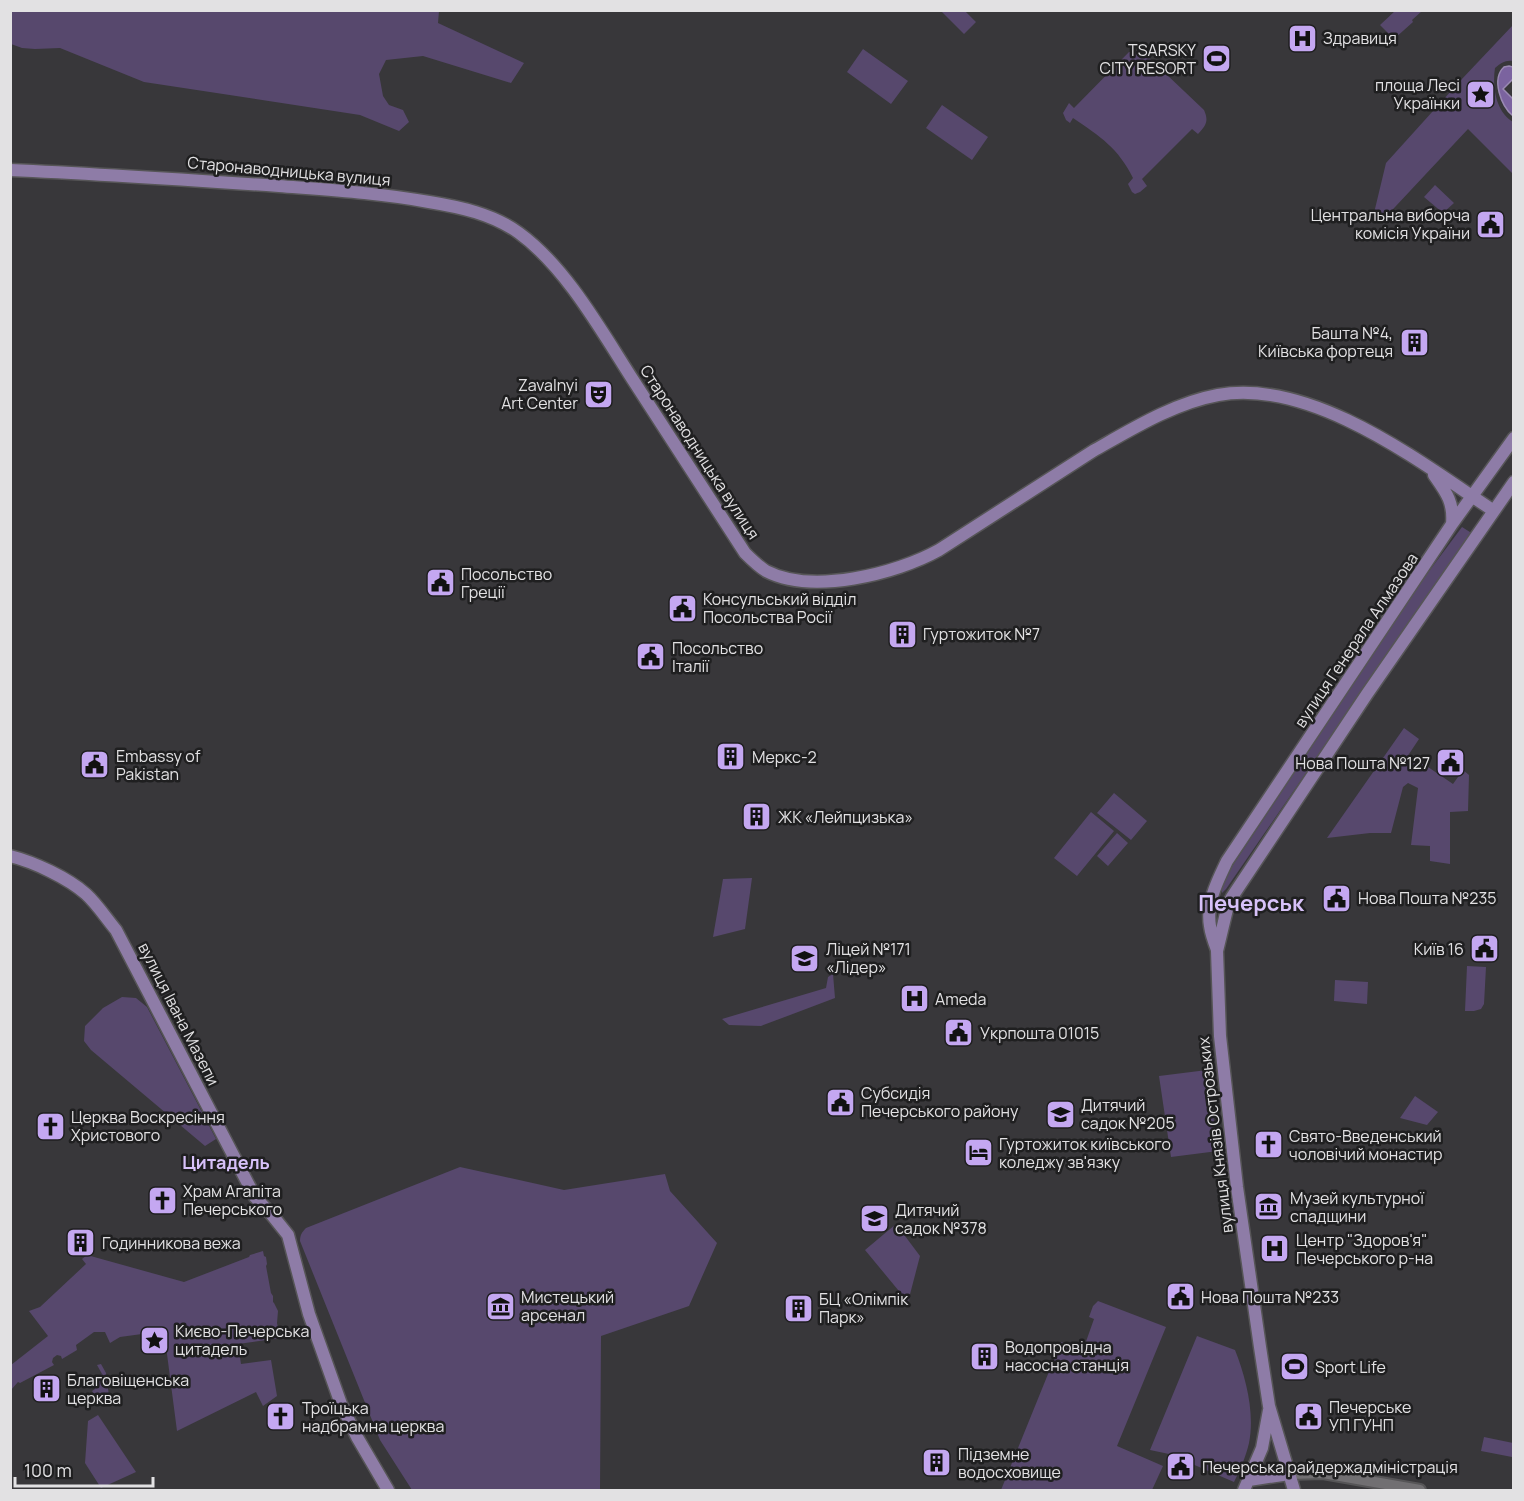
<svg xmlns="http://www.w3.org/2000/svg" width="1524" height="1501" font-family="Manrope,sans-serif">
<rect width="100%" height="100%" fill="#38373a"/>
<path fill="#57486d" d="M10,11H439L438,23L524,63L511,83L423,56L386,60L379,74L383,96L389,105L403,110L409,122L399,131L360,115L144,82L60,48L35,49L22,48L11,44Z
M941,11H965L976,22L964,34Z
M1395,11H1422L1412,20L1413,22L1394,39L1380,25Z
M1513,25V61C1505,60 1501,63 1495,68C1492,87 1496,112 1513,122V172L1512,173L1468,129L1381,222H1378L1374,213L1386,163L1461,80Z
M863,49L908,81L891,104L847,72Z
M1135,51L1145,54L1204,110C1209,121 1206,126 1198,134L1192,129L1142,179L1147,186L1140,192L1135,194L1132,192L1128,184L1133,178C1118,148 1101,137 1073,118L1070,123L1066,120L1063,113L1069,103L1074,108L1129,52Z
M942,105L988,137L972,160L926,128Z
M1435,185L1454,203L1443,213L1424,197Z
M1462,527L1473,534L1368,683L1226,889L1222,893V887L1229,871L1421,582Z
M1404,728L1419,739L1409,754L1453,784L1463,770L1469,775L1468,811L1450,812V864L1430,861V846L1411,845L1418,788L1408,783L1403,787L1391,833H1370L1327,838Z
M1114,793L1147,821L1131,840L1097,813Z
M1091,812L1114,831L1077,876L1054,858Z
M1117,833L1128,843L1108,866L1097,856Z
M752,878L745,929L713,937L723,879Z
M1467,966L1486,967L1484,1004L1481,1009L1474,1011H1465Z
M833,974L835,998L761,1026L729,1025L722,1019L826,988L828,977Z
M1335,980L1368,982L1367,1004L1334,1001Z
M122,997L136,998L147,1007L216,1139L205,1146L91,1050L84,1041L85,1026L103,1008Z
M1207,1070L1218,1151L1171,1157L1159,1076Z
M1415,1096L1438,1112L1427,1125L1400,1118Z
M460,1167L564,1190L665,1174L670,1191L717,1243L689,1306L601,1336L600,1490H412L380,1440L300,1241C300,1235 302,1232 306,1228Z
M896,1224L920,1256L908,1302L865,1250Z
M263,1251L264,1256L266,1257L267,1264L266,1266L271,1293L273,1296V1302L274,1303L278,1311L277,1323L280,1338L238,1344L241,1364L271,1360L277,1396L263,1406L256,1392L177,1431L164,1331L120,1337L110,1343L105,1332H94L76,1345L77,1350L62,1359L61,1356L57,1355L53,1358L52,1362L54,1365L20,1383L18,1382L11,1390V1365L48,1336L29,1311L40,1307L86,1264L82,1259L87,1255L184,1282L249,1257L250,1255Z
M1098,1301L1166,1327L1117,1446L1163,1466L1152,1490H1001L1061,1342L1083,1350L1094,1319L1089,1317L1093,1306Z
M1197,1336L1235,1350C1246,1378 1255,1413 1249,1443C1246,1456 1240,1470 1234,1482L1169,1454L1150,1450Z
M101,1364L106,1373L109,1396C108,1401 106,1403 101,1403L98,1401L92,1391L95,1389L91,1380L102,1374L97,1365Z
M98,1415L136,1472L101,1488L85,1463L88,1421Z
M1484,1437L1513,1443L1512,1457L1481,1451Z"/>
<path fill="#7b639f" stroke="#9a89b3" stroke-width="1.5" d="M1509,66L1513,67V79L1503,89L1513,99V116C1501,106 1491,79 1504,67Z"/>
<g fill="none" stroke-linecap="round" stroke-linejoin="round">
<defs>
<path id="minor" d="M1289,1474L1323,1473L1420,1490"/>
<path id="major" d="M10,170C100,174 190,180 279,186C330,190 380,193 429,202C460,207 493,214 519,233C566,267 602,332 633,380C670,438 708,495 745,553C751,559 758,566 766,571C812,595 896,574 939,550L1093,451C1132,429 1174,403 1218,395C1312,378 1420,462 1494,511
M1434,475C1446,492 1454,502 1452,524
M10,856C34,862 68,878 86,894C97,904 106,918 116,930L255,1197L272,1215L288,1235L309,1314L341,1404L357,1437L388,1490
M1217,950C1214,942 1211,934 1210,926C1206,903 1217,882 1227,861L1452,524L1514,438
M1249,1480L1289,1474
M1244,1490L1262,1448L1269,1410
M1294,1490L1269,1406L1260,1347L1237,1187L1220,1036L1217,951L1228,905L1232,897L1367,694L1514,482"/>
</defs>
<use href="#minor" stroke="#565557" stroke-width="14"/>
<use href="#major" stroke="#565557" stroke-width="15"/>
<use href="#minor" stroke="#716f72" stroke-width="10"/>
<use href="#major" stroke="#8e7ca7" stroke-width="12"/>
</g>
<defs>
<symbol id="hospital-square" viewBox="-11 -11 22 22"><rect x="-9" y="-9" width="18" height="18" rx="4" fill="#c4a7f1" stroke="#1f1f20"/><path d="M-5-5h3v3.5h4V-5h3V5h-3V1.5h-4V5h-3Z" fill="#111"/></symbol>
<symbol id="stadium-square" viewBox="-11 -11 22 22"><rect x="-9" y="-9" width="18" height="18" rx="4" fill="#c4a7f1" stroke="#1f1f20"/><path d="M0-5a6.5 5 0 1 0 0 10a6.5 5 0 1 0 0-10ZM-3.5-1.8h7v3.6h-7Z" fill="#111"/></symbol>
<symbol id="sight-square" viewBox="-11 -11 22 22"><rect x="-9" y="-9" width="18" height="18" rx="4" fill="#c4a7f1" stroke="#1f1f20"/><path d="M0-6L1.8-2.2L6-1.7L2.9 1.2L3.7 5.4L0 3.3L-3.7 5.4L-2.9 1.2L-6-1.7L-1.8-2.2Z" fill="#111"/></symbol>
<symbol id="civic-square" viewBox="-11 -11 22 22"><rect x="-9" y="-9" width="18" height="18" rx="4" fill="#c4a7f1" stroke="#1f1f20"/><path d="M-.6-6.5H3V-4.5H.6V-3L4-1V1h2V6H-6V1h2V-1L-.6-3ZM-1.2 2.5V6h2.4V2.5Z" fill="#111"/></symbol>
<symbol id="building-square" viewBox="-11 -11 22 22"><rect x="-9" y="-9" width="18" height="18" rx="4" fill="#c4a7f1" stroke="#1f1f20"/><path d="M-4-6H4V6H1V3H-1V6H-4ZM-2.5-4.3h1.7v1.8h-1.7ZM.8-4.3h1.7v1.8H.8ZM-2.5-1h1.7V.8h-1.7ZM.8-1h1.7V.8H.8Z" fill="#111"/></symbol>
<symbol id="theatre-square" viewBox="-11 -11 22 22"><rect x="-9" y="-9" width="18" height="18" rx="4" fill="#c4a7f1" stroke="#1f1f20"/><path d="M-5-5.5Q0-4 5-5.5V0Q5 5 0 6Q-5 5-5 0ZM-3.3-2.5H-1v1.5H-3.3ZM1-2.5H3.3v1.5H1ZM-2.8 1Q0 5.5 2.8 1Z" fill="#111"/></symbol>
<symbol id="school-square" viewBox="-11 -11 22 22"><rect x="-9" y="-9" width="18" height="18" rx="4" fill="#c4a7f1" stroke="#1f1f20"/><path d="M0-5L7-2L0 1L-7-2ZM-4 1L0 2.5L4 1V4Q0 6-4 4Z" fill="#111"/></symbol>
<symbol id="church-square" viewBox="-11 -11 22 22"><rect x="-9" y="-9" width="18" height="18" rx="4" fill="#c4a7f1" stroke="#1f1f20"/><path d="M-1.2-6h2.4v3.5h3.3v2.4h-3.3V6h-2.4V-.1h-3.3v-2.4h3.3Z" fill="#111"/></symbol>
<symbol id="hotel-square" viewBox="-11 -11 22 22"><rect x="-9" y="-9" width="18" height="18" rx="4" fill="#c4a7f1" stroke="#1f1f20"/><path d="M-6-4.5h1.5V1H6V5H4.5V3h-9V5H-6ZM-4 0a1.8 1.8 0 1 1 3.6 0ZM.5 0V-2.5h3Q6-2.5 6 0Z" fill="#111"/></symbol>
<symbol id="museum-square" viewBox="-11 -11 22 22"><rect x="-9" y="-9" width="18" height="18" rx="4" fill="#c4a7f1" stroke="#1f1f20"/><path d="M0-6L6-3V-2H-6V-3ZM-5-1h2V3h-2ZM-1-1h2V3h-2ZM3-1h2V3H3ZM-6 4H6V6H-6Z" fill="#111"/></symbol>
</defs>
<g fill-rule="evenodd">
<use href="#hospital-square" x="1286" y="22" width="33" height="33"/>
<use href="#stadium-square" x="1200" y="42" width="33" height="33"/>
<use href="#sight-square" x="1464" y="78" width="33" height="33"/>
<use href="#civic-square" x="1474" y="208" width="33" height="33"/>
<use href="#building-square" x="1398" y="326" width="33" height="33"/>
<use href="#theatre-square" x="582" y="378" width="33" height="33"/>
<use href="#civic-square" x="424" y="566" width="33" height="33"/>
<use href="#civic-square" x="666" y="592" width="33" height="33"/>
<use href="#building-square" x="886" y="618" width="33" height="33"/>
<use href="#civic-square" x="634" y="640" width="33" height="33"/>
<use href="#building-square" x="714" y="740" width="33" height="33"/>
<use href="#civic-square" x="1434" y="746" width="33" height="33"/>
<use href="#civic-square" x="78" y="748" width="33" height="33"/>
<use href="#building-square" x="740" y="800" width="33" height="33"/>
<use href="#civic-square" x="1320" y="882" width="33" height="33"/>
<use href="#civic-square" x="1468" y="932" width="33" height="33"/>
<use href="#school-square" x="788" y="942" width="33" height="33"/>
<use href="#hospital-square" x="898" y="982" width="33" height="33"/>
<use href="#civic-square" x="942" y="1016" width="33" height="33"/>
<use href="#civic-square" x="824" y="1086" width="33" height="33"/>
<use href="#school-square" x="1044" y="1098" width="33" height="33"/>
<use href="#church-square" x="34" y="1110" width="33" height="33"/>
<use href="#church-square" x="1252" y="1128" width="33" height="33"/>
<use href="#hotel-square" x="962" y="1136" width="33" height="33"/>
<use href="#church-square" x="146" y="1184" width="33" height="33"/>
<use href="#museum-square" x="1252" y="1190" width="33" height="33"/>
<use href="#school-square" x="858" y="1202" width="33" height="33"/>
<use href="#building-square" x="64" y="1226" width="33" height="33"/>
<use href="#hospital-square" x="1258" y="1232" width="33" height="33"/>
<use href="#civic-square" x="1164" y="1280" width="33" height="33"/>
<use href="#museum-square" x="484" y="1290" width="33" height="33"/>
<use href="#building-square" x="782" y="1292" width="33" height="33"/>
<use href="#sight-square" x="138" y="1324" width="33" height="33"/>
<use href="#building-square" x="968" y="1340" width="33" height="33"/>
<use href="#stadium-square" x="1278" y="1350" width="33" height="33"/>
<use href="#building-square" x="30" y="1372" width="33" height="33"/>
<use href="#civic-square" x="1292" y="1400" width="33" height="33"/>
<use href="#church-square" x="264" y="1400" width="33" height="33"/>
<use href="#building-square" x="920" y="1446" width="33" height="33"/>
<use href="#civic-square" x="1164" y="1450" width="33" height="33"/>
</g>
<g text-anchor="middle" stroke-width="5" stroke-linejoin="round" paint-order="stroke">
<g font-size="16" fill="#e2e1e3" stroke="#1f1f20" text-anchor="start">
<text x="1323" y="44">Здравиця</text>
<text x="1196" y="56" text-anchor="end">TSARSKY<tspan x="1196" dy="18">CITY RESORT</tspan></text>
<text x="1460" y="91" text-anchor="end">площа Лесі<tspan x="1460" dy="18">Українки</tspan></text>
<text x="1470" y="221" text-anchor="end">Центральна виборча<tspan x="1470" dy="18">комісія України</tspan></text>
<text x="1393" y="339" text-anchor="end">Башта №4,<tspan x="1393" dy="18">Київська фортеця</tspan></text>
<text x="578" y="391" text-anchor="end">Zavalnyi<tspan x="578" dy="18">Art Center</tspan></text>
<text x="461" y="580">Посольство<tspan x="461" dy="18">Греції</tspan></text>
<text x="703" y="605">Консульський відділ<tspan x="703" dy="18">Посольства Росії</tspan></text>
<text x="923" y="640">Гуртожиток №7</text>
<text x="672" y="654">Посольство<tspan x="672" dy="18">Італії</tspan></text>
<text x="116" y="762">Embassy of<tspan x="116" dy="18">Pakistan</tspan></text>
<text x="752" y="763">Меркс-2</text>
<text x="1430" y="769" text-anchor="end">Нова Пошта №127</text>
<text x="778" y="823">ЖК «Лейпцизька»</text>
<text x="1358" y="904">Нова Пошта №235</text>
<text x="826" y="955">Ліцей №171<tspan x="826" dy="18">«Лідер»</tspan></text>
<text x="1464" y="955" text-anchor="end">Київ 16</text>
<text x="935" y="1005">Ameda</text>
<text x="980" y="1039">Укрпошта 01015</text>
<text x="861" y="1099">Субсидія<tspan x="861" dy="18">Печерського району</tspan></text>
<text x="1081" y="1111">Дитячий<tspan x="1081" dy="18">садок №205</tspan></text>
<text x="71" y="1123">Церква Воскресіння<tspan x="71" dy="18">Христового</tspan></text>
<text x="1289" y="1142">Свято-Введенський<tspan x="1289" dy="18">чоловічий монастир</tspan></text>
<text x="999" y="1150">Гуртожиток київського<tspan x="999" dy="18">коледжу зв'язку</tspan></text>
<text x="183" y="1197">Храм Агапіта<tspan x="183" dy="18">Печерського</tspan></text>
<text x="1290" y="1204">Музей культурної<tspan x="1290" dy="18">спадщини</tspan></text>
<text x="895" y="1216">Дитячий<tspan x="895" dy="18">садок №378</tspan></text>
<text x="1296" y="1246">Центр "Здоров'я"<tspan x="1296" dy="18">Печерського р-на</tspan></text>
<text x="102" y="1249">Годинникова вежа</text>
<text x="521" y="1303">Мистецький<tspan x="521" dy="18">арсенал</tspan></text>
<text x="1201" y="1303">Нова Пошта №233</text>
<text x="819" y="1305">БЦ «Олімпік<tspan x="819" dy="18">Парк»</tspan></text>
<text x="175" y="1337">Києво-Печерська<tspan x="175" dy="18">цитадель</tspan></text>
<text x="1005" y="1353">Водопровідна<tspan x="1005" dy="18">насосна станція</tspan></text>
<text x="1315" y="1373">Sport Life</text>
<text x="67" y="1386">Благовіщенська<tspan x="67" dy="18">церква</tspan></text>
<text x="1329" y="1413">Печерське<tspan x="1329" dy="18">УП ГУНП</tspan></text>
<text x="302" y="1414">Троїцька<tspan x="302" dy="18">надбрамна церква</tspan></text>
<text x="958" y="1460">Підземне<tspan x="958" dy="18">водосховище</tspan></text>
<text x="1202" y="1473">Печерська райдержадміністрація</text>
</g>
<g font-size="16" fill="#e2e1e3" stroke="#1f1f20">
<text transform="translate(289 171) rotate(5)" y="6">Старонаводницька вулиця</text>
<text transform="translate(700 452) rotate(57)" y="6">Старонаводницька вулиця</text>
<text transform="translate(1356 640) rotate(-56)" y="6">вулиця Генерала Алмазова</text>
<text transform="translate(179 1014) rotate(63)" y="6">вулиця Івана Мазепи</text>
<text transform="translate(1215 1135) rotate(-97)" y="6">вулиця Князів Острозьких</text>
</g>
<g font-size="18" font-weight="bold" fill="#d7c1f9" stroke="#1f1f20">
<text x="226" y="1169">Цитадель</text>
</g>
<g font-size="22" font-weight="bold" fill="#d7c1f9" stroke="#1f1f20">
<text x="1251" y="911">Печерськ</text>
</g>
</g>
<rect width="1524" height="1501" fill="none" stroke="#e2e1e3" stroke-width="24"/>
<path d="M15 1477v9h138v-9" fill="none" stroke="#e2e1e3" stroke-width="3"/>
<text x="24" y="1477" font-size="18" fill="#e2e1e3" stroke="#1f1f20" stroke-width="4.5" paint-order="stroke">100 m</text>
</svg>
